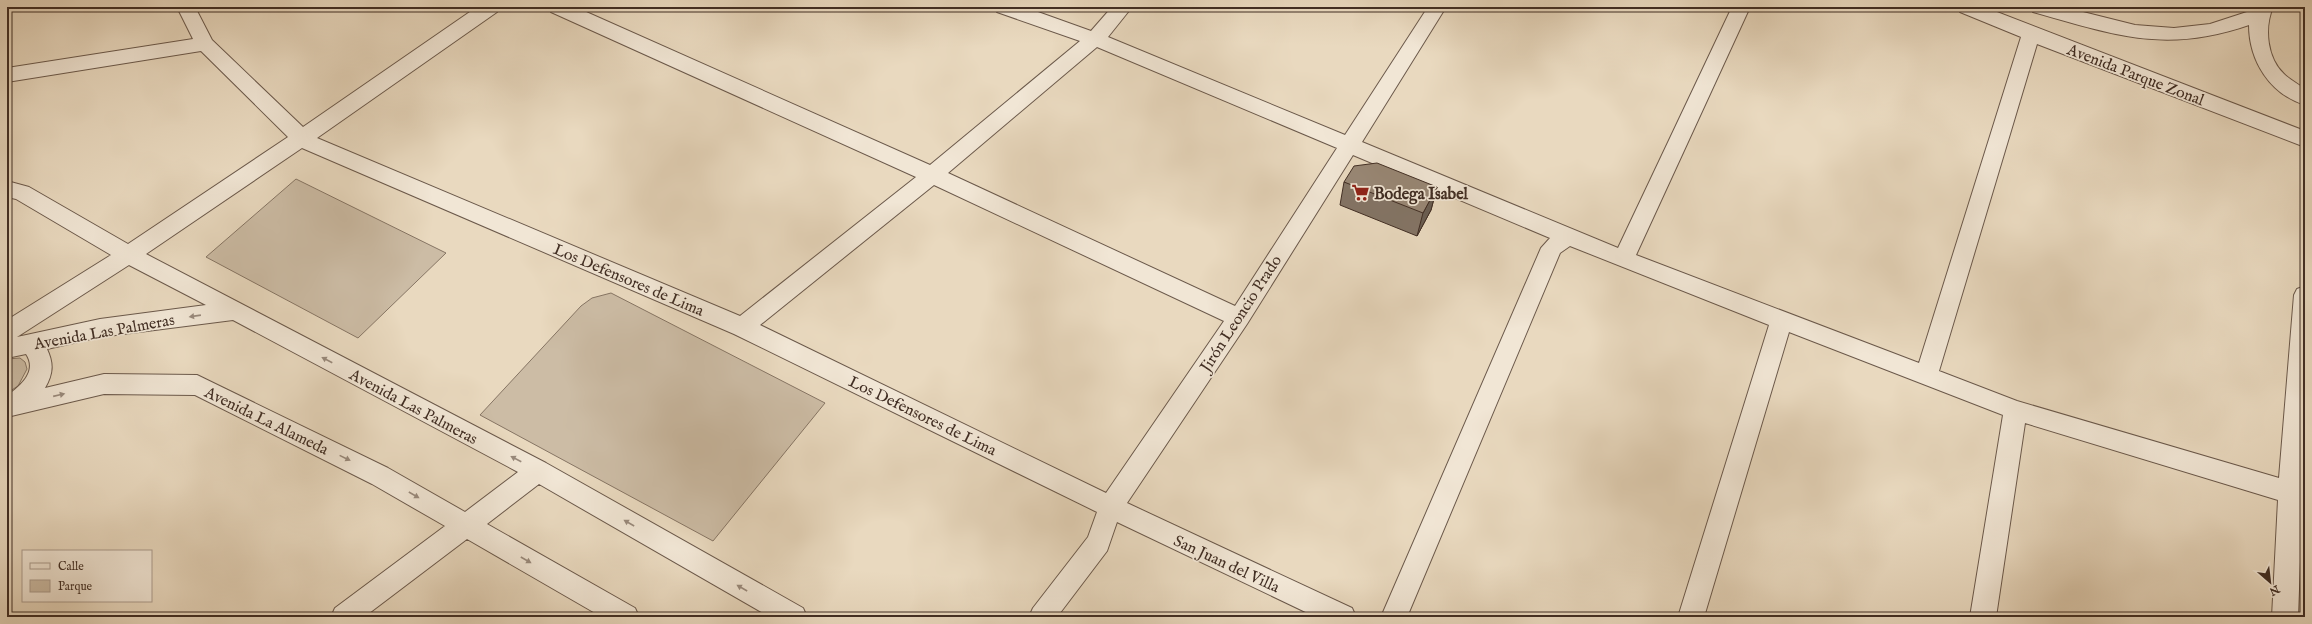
<svg xmlns="http://www.w3.org/2000/svg" width="2312" height="624" font-family="'IM FELL English',serif">
<rect width="100%" height="100%" fill="#e9d9bf"/>
<filter id="stains"><feTurbulence type="fractalNoise" baseFrequency=".005" numOctaves="4"/><feColorMatrix values="0 0 0 0 .2 0 0 0 0 .09 0 0 0 0 .02 0 0 0 .5 -.17"/></filter>
<radialGradient id="worn" r=".72"><stop offset=".6" stop-color="#630" stop-opacity="0"/><stop offset="1" stop-color="#630" stop-opacity=".3"/></radialGradient>
<path fill="#ccbca5" stroke="#867564" d="M296,179L446,253L358,338L206,257Z
M611,293L825,403L713,541L480,415L581,306L592,298Z
M20,358L25,362L27,369L18,386L7,393V359Z"/>
<g fill="none" stroke-linecap="round" stroke-linejoin="round">
<defs>
<path id="minor" d="M177,7H195L212,40L303,127L477,7H499L497,12L317,138L740,316L916,177L551,12L549,7H575L930,165L1080,41L997,12L995,7H1024L1091,31L1112,7H1132L1108,37L1345,135L1428,7H1446L1362,142L1618,248L1732,7H1750L1636,255L1919,363L2021,37L1960,12L1958,7H1984L2305,131V147L2037,44L1939,371L2017,401L2279,478L2294,295L2297,289L2305,286V451L2303,485L2305,486V508L2302,507L2298,617H2272L2278,500L2025,423L1996,617H1970L2003,415L1789,332L1704,617H1678L1769,325L1570,246L1560,253L1407,617H1381L1541,248L1550,238L1353,155L1247,324L1127,503L1352,608L1356,617H1316L1117,522L1107,551L1057,617H1029L1033,608L1088,537L1097,512L734,334L302,148L146,254L546,463L803,608L807,617H770L539,484L487,524L635,608L639,617H602L467,539L364,617H331L335,608L445,526L372,484L195,395L104,394L7,417V396C20,386 38,372 26,354L7,358V320L111,255L16,199L7,197V181L29,187L128,244L288,137L201,51L7,82V68L193,39ZM1097,47L1337,148L1235,306L948,173ZM934,185L1224,321L1106,493L760,325ZM129,265L206,305L100,319L17,337ZM233,320L518,472L465,512L388,468L197,375L104,374L45,388C53,374 54,364 47,349L100,337Z
M2031,7H2063L2135,25L2174,28L2210,24L2253,10L2255,7H2273C2264,28 2267,58 2284,74C2290,80 2298,84 2305,89V105C2270,94 2249,61 2249,25C2165,54 2115,35 2033,12Z"/>
</defs>
<use href="#minor" stroke="#6b594b" stroke-width="2"/>
<use href="#minor" fill="#f1e6d5" fill-rule="evenodd"/>
</g>
<path fill="#837465" stroke="#412e24" d="M1344,182L1437,187L1431,210L1417,236L1340,205Z"/>
<path fill="#6a5e52" stroke="#412e24" d="M1437,187L1431,210L1417,236L1423,213Z"/>
<path fill="#988775" stroke="#412e24" d="M1377,163L1437,187L1423,213L1344,182L1354,166Z"/>
<defs><path id="oneway-solid" d="M-6-.8H1V-3.2L6.5 0L1 3.2V.8H-6Z"/></defs>
<g fill="#998a7c">
<use href="#oneway-solid" transform="translate(195 316) rotate(172)"/>
<use href="#oneway-solid" transform="translate(327 360) rotate(-152)"/>
<use href="#oneway-solid" transform="translate(59 395) rotate(-13)"/>
<use href="#oneway-solid" transform="translate(345 458) rotate(26)"/>
<use href="#oneway-solid" transform="translate(516 459) rotate(-152)"/>
<use href="#oneway-solid" transform="translate(414 495) rotate(30)"/>
<use href="#oneway-solid" transform="translate(629 523) rotate(-150)"/>
<use href="#oneway-solid" transform="translate(526 560) rotate(30)"/>
<use href="#oneway-solid" transform="translate(742 588) rotate(-150)"/>
</g>
<defs>
<symbol id="supermarket-bare" viewBox="-9 -9 18 18"><path d="M-6-5.5h2.5l.6 2H6L4.5 2H-2.5L-4.4-4H-6ZM-1.5 3.2a1.3 1.3 0 1 0 .1 0ZM3 3.2a1.3 1.3 0 1 0 .1 0Z" fill="#8f2418" stroke="#f1e6d5" stroke-width="2.5" paint-order="stroke"/></symbol>
</defs>
<g fill-rule="evenodd">
<use href="#supermarket-bare" x="1348" y="180" width="25" height="25"/>
</g>
<g text-anchor="middle" stroke-width="3.5" stroke-linejoin="round" paint-order="stroke">
<g font-size="16" fill="#412e24" stroke="#f1e6d5">
<text transform="translate(2136 74) rotate(21)" y="6">Avenida Parque Zonal</text>
<text transform="translate(629 279) rotate(23)" y="6">Los Defensores de Lima</text>
<text transform="translate(1240 313) rotate(-57)" y="6">Jirón Leoncio Prado</text>
<text transform="translate(104 331) rotate(-10)" y="6">Avenida Las Palmeras</text>
<text transform="translate(414 406) rotate(28)" y="6">Avenida Las Palmeras</text>
<text transform="translate(923 415) rotate(26)" y="6">Los Defensores de Lima</text>
<text transform="translate(267 420) rotate(26)" y="6">Avenida La Alameda</text>
<text transform="translate(1227 563) rotate(25)" y="6">San Juan del Villa</text>
</g>
<g font-size="16" font-weight="bold" fill="#412e24" stroke="#f1e6d5" text-anchor="start">
<text x="1374" y="199">Bodega Isabel</text>
</g>
</g>
<rect width="2312" height="624" fill="none" stroke="#e9d9bf" stroke-width="24"/>
<rect x="8" y="8" width="2296" height="608" fill="none" stroke="#412e24" stroke-width="2"/>
<rect x="12" y="12" width="2288" height="600" fill="none" stroke="#412e24"/>
<rect x="22" y="550" width="130" height="52" fill="#f1e6d5" stroke="#ab9c8e"/>
<rect x="30" y="563" width="20" height="6" fill="#f1e6d5" stroke="#ab9c8e"/>
<text x="58" y="570" font-size="12" fill="#412e24">Calle</text>
<rect x="30" y="580" width="20" height="12" fill="#ccbca5" stroke="#ab9c8e"/>
<text x="58" y="590" font-size="12" fill="#412e24">Parque</text>
<g transform="translate(2270 582) rotate(152)" stroke="#f1e6d5" stroke-width="3" paint-order="stroke">
<path d="M0-3L7 15L0 10L-7 15Z" fill="#412e24"/>
<text y="-6" font-size="11" font-weight="bold" text-anchor="middle" fill="#412e24">N</text>
</g>
<rect width="100%" height="100%" filter="url(#stains)"/>
<rect width="100%" height="100%" fill="url(#worn)"/>
</svg>
